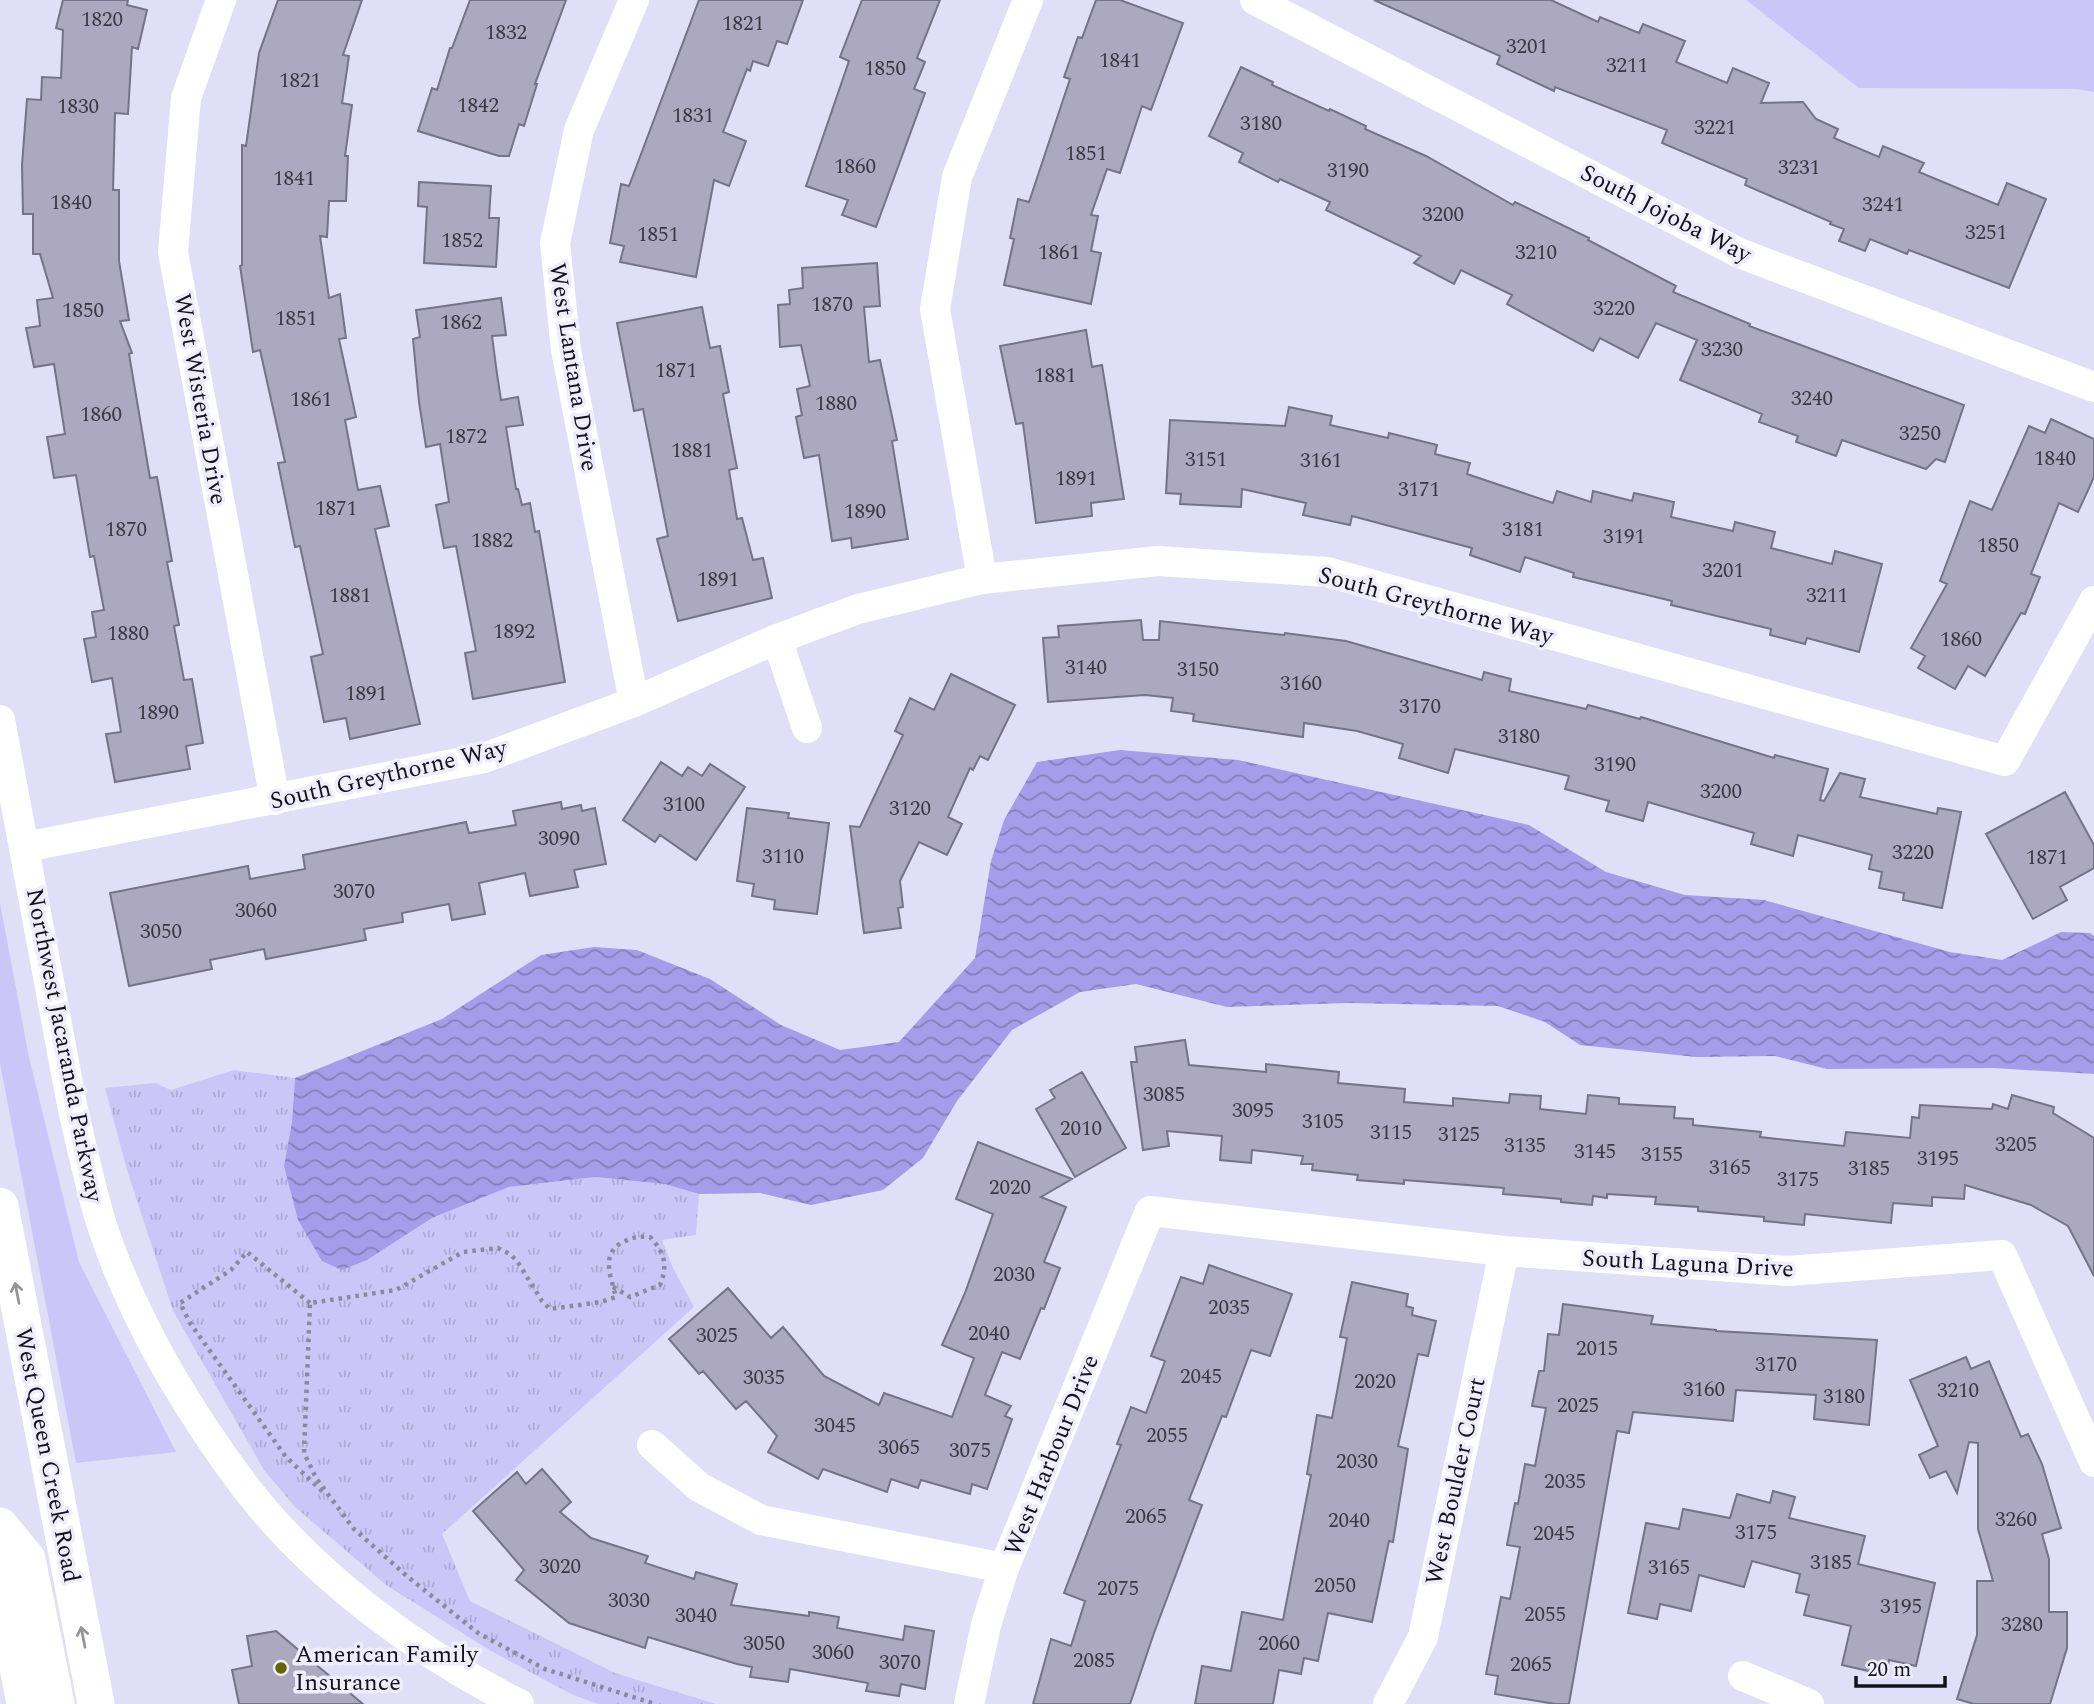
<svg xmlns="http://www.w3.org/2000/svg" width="2094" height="1704" font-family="Spectral,serif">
<defs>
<pattern id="park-tufts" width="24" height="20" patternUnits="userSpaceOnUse" patternTransform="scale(1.75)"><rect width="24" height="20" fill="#ccc6f8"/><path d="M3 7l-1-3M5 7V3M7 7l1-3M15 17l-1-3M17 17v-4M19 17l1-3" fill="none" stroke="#aea9d4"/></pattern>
<pattern id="water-waves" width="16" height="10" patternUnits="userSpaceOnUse" patternTransform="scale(1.75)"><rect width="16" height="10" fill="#a79ce9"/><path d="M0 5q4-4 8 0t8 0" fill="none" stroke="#877ebc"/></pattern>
</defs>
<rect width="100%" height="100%" fill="#e1dff7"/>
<path fill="#ccc6f8" d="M1746,0H2094V92L2077,89L1859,88Z
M0,903L29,1057L79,1262L176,1452L76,1463L0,1063Z"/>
<path fill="url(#park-tufts)" d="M234,1070L295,1078L292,1122L284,1167L367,1260L432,1218L509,1187L595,1177L665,1184L699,1194L696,1235L662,1240L673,1268L694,1307L442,1534L470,1601L615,1673L716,1704H598L571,1694L491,1651L386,1585L295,1507L264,1470L173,1311L127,1170L105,1088L155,1083L171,1090Z"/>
<path fill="url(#water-waves)" d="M1120,750L1238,760L1529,825L1606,872L1685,895L1764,900L1950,952L2002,960L2061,932L2090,933L2094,936V1074L1993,1068L1827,1069L1775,1056L1696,1057L1580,1045L1545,1022L1498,1006L1348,1003L1227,1007L1136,984L1080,992L1012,1030L957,1101L923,1158L883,1190L811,1205L760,1193L699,1194L665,1184L595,1177L509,1187L432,1218L367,1260L342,1270L322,1261L298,1220L284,1166L292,1122L295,1078L442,1019L541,955L594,947L637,950L710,979L781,1025L840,1050L899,1042L975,958L991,861L1004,820L1037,762Z"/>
<path fill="#aba8bf" stroke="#757388" stroke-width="2" d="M63,0H128L127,5L147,10L138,49L132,47L128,114L115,113L113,190H119V261L129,320L120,321L132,353L129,354L150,478L157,477L172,561L167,562L179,625L174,626L184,680L192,679L203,743L186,746L190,769L115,782L106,734L121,732L112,678L92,682L84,639L96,637L92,612L104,610L94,556L90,557L76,475L54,478L47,437L65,434L54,364L34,367L26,328L40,326L37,300L53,298L40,254H33V214H23L22,165L27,99L41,100L42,77L61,78L63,30L56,28Z
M278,0H362L343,55L349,56L342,103L352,105L345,156H348L346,201H329L327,237L320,236L329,298L340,294L346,338L339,339L356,417L345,420L358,490L380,486L389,526L375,529L420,724L350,739L346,718L324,722L311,657L323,654L300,546L295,547L278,463L285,462L260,350L253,352L240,266L242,265V145L246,146L259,53Z
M470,0H566L535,84H537L524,126L519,124L509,156H499L418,131L432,88L437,90L450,48H452Z
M699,0H803L787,44L777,41L768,66L753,61L750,71L747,69L723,132L746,141L729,186L714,180L696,277L620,262L624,246L610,243L621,184L629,186Z
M862,0H940L917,58L925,62L914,89L925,93L876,227L842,215L848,200L806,186L849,61L840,57Z
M1096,0H1120L1183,23L1151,110L1142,106L1120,173L1107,169L1091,215L1098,216L1091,251L1101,253L1091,304L1004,285L1014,239L1010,238L1018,199L1029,202L1070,79L1064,77L1078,37L1082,38Z
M1374,0H1551L1598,22L1600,17L1639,33L1643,24L1685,41L1676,62L1727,83L1733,68L1769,83L1761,103L1803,102L1816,119L1838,129L1834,138L1879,157L1883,146L1924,163L1919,172L1998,205L2007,183L2046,199L2009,288L1909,250L1907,254L1870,239L1865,251L1839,241L1844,229L1830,224L1831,222L1745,185L1747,179L1662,143L1667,130L1555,87L1554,91L1497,64L1500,56Z
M1241,67L1273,82L1272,85L1329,111L1330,109L1366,126L1365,129L1426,156L1513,205L1515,202L1589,238L1588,240L1676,286L1673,292L1750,324L1749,326L1964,405L1945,462L1936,459L1926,469L1842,440L1836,456L1796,442L1798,436L1759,422L1762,414L1680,380L1697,340L1656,323L1638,358L1600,338L1593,351L1507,304L1512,295L1461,270L1454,284L1414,263L1421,256L1326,210L1330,202L1280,179L1278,182L1239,162L1243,153L1209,136Z
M419,182L491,186L489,218H499L496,267L424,263L427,207L418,206Z
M877,263L880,306L864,307L869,362L880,360L897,440L892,441L908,539L852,548L851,538L832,541L819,455L804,458L796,417L802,415L797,389L810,386L801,345L780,347L778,305L790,304L789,290L803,288L802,268Z
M501,298L506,335L492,336L497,374L501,400L518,397L523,425L506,427L516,489H518L522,505L530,503L535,532L539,531L565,682L473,699L465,653L476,651L456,546L444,548L436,505L449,502L440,444L426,447L419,402L413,339L420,337L416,310Z
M702,307L710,348L720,346L729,392L723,394L737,468L729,470L737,519L742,518L753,560L763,558L772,598L678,621L657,539L668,536L643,409L634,411L617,323Z
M1086,330L1092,367L1102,365L1124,499L1091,503L1092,516L1036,523L1023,423L1016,424L1000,346Z
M1289,407L1332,416L1330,425L1388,438L1389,433L1437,445L1435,454L1470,463L1467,474L1553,503L1557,491L1591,502L1593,491L1632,501L1634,493L1674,502L1671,517L1733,531L1735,522L1775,532L1771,548L1832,564L1835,551L1882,564L1859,652L1807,638L1805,644L1770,635L1771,629L1671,605L1672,601L1573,577L1574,573L1525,557L1520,572L1470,555L1472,548L1352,516L1350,525L1303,515L1306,503L1242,489L1241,507L1180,504L1181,494L1166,493L1170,420L1285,426Z
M2051,419L2094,439V477L2078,512L2059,503L2031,574L2040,577L2025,614L2021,613L1985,676L1968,666L1955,689L1918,668L1925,656L1911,648L1947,584L1940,581L1970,501L1992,510L2029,426L2045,433Z
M1141,620L1143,640H1159L1160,621L1284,635L1285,633L1346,641L1482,680L1484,672L1511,679L1509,691L1586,709L1588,705L1640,719L1641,717L1774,758L1775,755L1828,769L1820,800L1824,801L1840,773L1865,779L1860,797L1937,814L1938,808L1961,812L1942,908L1903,900L1904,893L1879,888L1882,872L1869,869L1872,855L1798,835L1793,856L1751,844L1754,833L1648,802L1643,821L1606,811L1609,801L1565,789L1569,776L1455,749L1448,773L1399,758L1403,744L1357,731L1304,723L1303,737L1193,721L1194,714L1171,711L1173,698L1145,695L1048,702L1043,638L1059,637L1058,626Z
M951,674L1015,705L988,760L980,756L973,770L970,768L948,817L962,824L947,855L919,842L900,881L903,907L898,908L901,928L864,933L850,826L860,827L903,735L895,731L910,698L934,710Z
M661,762L682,776L688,767L702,776L710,764L745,787L696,860L660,835L655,842L623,820Z
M2065,792L2094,845V868L2060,887L2067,900L2033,919L1986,834Z
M561,802L562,809L581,805L582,811L595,808L606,864L574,870L578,887L530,896L525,873L479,883L485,914L452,920L449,904L402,913L403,922L364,929L366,940L266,959L264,949L210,960L212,969L129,986L110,893L248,866L250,879L305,869L303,855L466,822L469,833L516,825L513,811Z
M747,808L789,813L788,818L829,823L817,914L774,909L775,900L752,896L754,884L737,881Z
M1185,1040L1189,1065L1266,1072V1064L1339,1072L1338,1083L1405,1089L1404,1102L1453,1106V1098L1509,1103L1510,1094L1541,1096L1540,1109L1586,1114L1588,1095L1619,1098V1104L1675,1107L1674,1118L1693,1119V1125L1761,1132L1760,1137L1844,1146L1846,1132L1910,1138L1912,1117L1919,1118L1920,1105L1992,1109L1993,1104L2008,1109L2012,1095L2054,1107L2053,1113L2094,1138V1276L2068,1226L2031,1205L1965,1185L1964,1199L1932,1197V1206L1893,1203L1891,1223L1805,1214L1804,1225L1764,1221V1217L1698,1211V1207L1655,1204L1656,1197L1607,1194V1198L1593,1196L1592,1205L1561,1202V1199L1503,1194L1504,1188L1404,1180V1184L1357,1180L1358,1175L1312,1170L1313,1164H1301L1303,1156L1252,1150L1251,1163L1220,1160L1222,1136L1167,1131L1169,1146L1143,1150L1131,1062H1137L1135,1047Z
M1082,1072L1126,1148L1075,1177L1036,1109L1055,1098L1050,1090Z
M978,1142L1072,1179L1041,1197L1066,1207L1044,1262L1060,1268L1044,1309L1041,1308L1020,1359L1002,1352L985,1395L1011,1406L1005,1416L1012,1419L987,1489L972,1484L970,1494L921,1480L918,1488L891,1479L887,1492L823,1469L818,1479L768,1452L777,1436L746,1401L736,1409L703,1371L699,1374L669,1339L728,1288L771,1338L783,1327L824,1376L879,1405L884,1393L952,1417L974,1358L942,1345L965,1293L993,1214L956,1199Z
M1209,1265L1292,1294L1270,1356L1251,1350L1226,1417L1222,1416L1189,1500L1202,1505L1154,1633L1130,1704H1033L1051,1639L1071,1646L1085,1601L1064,1593L1121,1445L1117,1444L1131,1407L1146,1413L1165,1361L1151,1356L1181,1277L1203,1284Z
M1352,1282L1408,1294L1406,1306L1413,1308L1412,1315L1436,1321L1428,1356L1418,1354L1398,1446L1408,1449L1393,1542L1389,1541L1372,1622L1328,1613L1318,1661L1304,1658L1301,1674L1279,1670L1273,1704H1195L1202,1666L1231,1671L1242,1612L1283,1620L1311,1475L1307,1474L1317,1415L1332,1418L1347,1338L1340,1337Z
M1563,1304L1653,1316L1651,1324L1716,1330V1331L1877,1340L1869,1425L1814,1419L1816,1395L1736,1390L1733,1421L1633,1412L1629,1433L1617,1431L1569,1704H1555L1495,1694L1498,1676L1486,1674L1501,1597L1510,1599L1520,1547L1507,1545L1515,1503L1518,1504L1525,1464L1535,1466L1546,1408L1532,1406L1539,1371H1544L1548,1334L1559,1335Z
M1966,1357L1971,1369L1989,1361L2021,1437L2028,1434L2042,1464L2061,1528L2042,1534L2049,1559V1612H2067V1648L2050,1704H1974L1957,1699L1977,1635V1581H1993L1978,1529V1443L1969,1442L1957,1493L1946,1471L1930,1478L1919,1455L1938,1446L1910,1380Z
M542,1469L571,1502L560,1512L591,1538L648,1556L645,1563L694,1579L696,1572L737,1584L731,1605L809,1616V1612L839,1617L837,1628L903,1640L905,1626L934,1631L925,1689L901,1684L899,1696L866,1691L868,1683L790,1669L788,1682L750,1677L752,1667L737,1664L648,1637L645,1648L569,1623L516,1580L524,1570L473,1511L517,1472L526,1484Z
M1773,1491L1795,1497L1789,1518L1865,1536L1858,1564L1935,1583L1916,1666L1889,1660L1886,1675L1842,1665L1851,1626L1804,1615L1809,1595L1796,1592L1800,1574L1752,1561L1744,1587L1699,1575L1691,1611L1660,1604L1657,1619L1628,1613L1646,1523L1679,1529L1683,1509L1730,1518L1737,1494L1770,1503Z
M276,1631L363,1704H239L232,1670L252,1666L247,1636Z"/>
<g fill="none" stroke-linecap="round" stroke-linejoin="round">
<path stroke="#8b899b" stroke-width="4.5" stroke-dasharray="3.5 5" stroke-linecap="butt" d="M613,1287L630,1297L660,1285C668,1265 665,1253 650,1237C640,1236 633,1237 623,1242C600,1254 611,1277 616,1297L601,1302L550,1309L542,1301L517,1261L510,1254L498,1248L463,1252L396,1290L310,1303L304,1453L316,1478L354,1529L408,1577L478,1633L545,1669L655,1704
M310,1303L247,1252L231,1270L180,1303L190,1323L286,1457L324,1493"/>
<path stroke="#fff" stroke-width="30" d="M221,0L186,98L173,252L275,800
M634,0L579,130L555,243L566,350L634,702
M1255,0L1739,253L2094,387
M982,579L935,309L957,177L1028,0
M777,639L807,728
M0,720L72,1105C81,1143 89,1182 100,1219C116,1271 140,1321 167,1369C191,1410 217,1450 246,1488C316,1578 418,1653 519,1704
M25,847L484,758L634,702L777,639L858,609L982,579L1158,561L1327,572L2005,761L2094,601
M652,1445L699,1487L761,1520L1004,1568
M1743,1676L1809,1704
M969,1704L986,1625L1004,1568L1150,1211L1504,1251L1788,1271L2002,1255L2094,1462
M1388,1704L1423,1637L1504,1251"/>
<path stroke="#fff" stroke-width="37" d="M0,1206L96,1704
M0,1526L27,1559L56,1704
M0,1573L25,1704"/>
</g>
<defs><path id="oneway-shaft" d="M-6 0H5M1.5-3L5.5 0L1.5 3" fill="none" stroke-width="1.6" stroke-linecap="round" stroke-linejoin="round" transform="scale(1.75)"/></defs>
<g stroke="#959598">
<use href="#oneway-shaft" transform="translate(17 1293) rotate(-101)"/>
<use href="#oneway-shaft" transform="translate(83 1637) rotate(-101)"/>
</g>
<circle fill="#656500" stroke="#efedfc" stroke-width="2.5" cx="281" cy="1668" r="7"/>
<g text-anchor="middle" stroke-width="7" stroke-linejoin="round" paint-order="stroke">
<g font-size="21" fill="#3a3844">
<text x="102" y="26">1820</text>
<text x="743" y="30">1821</text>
<text x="506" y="39">1832</text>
<text x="1527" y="53">3201</text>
<text x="1120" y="67">1841</text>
<text x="1627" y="72">3211</text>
<text x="885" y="75">1850</text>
<text x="300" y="87">1821</text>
<text x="478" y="112">1842</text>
<text x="78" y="113">1830</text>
<text x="693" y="122">1831</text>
<text x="1261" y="130">3180</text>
<text x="1715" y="134">3221</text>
<text x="1086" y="160">1851</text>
<text x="855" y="173">1860</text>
<text x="1799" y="174">3231</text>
<text x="1348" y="177">3190</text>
<text x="294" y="185">1841</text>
<text x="71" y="209">1840</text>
<text x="1883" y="211">3241</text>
<text x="1443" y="221">3200</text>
<text x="1986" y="239">3251</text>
<text x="658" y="241">1851</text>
<text x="462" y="247">1852</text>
<text x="1059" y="259">1861</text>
<text x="1536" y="259">3210</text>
<text x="832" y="311">1870</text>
<text x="1614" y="315">3220</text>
<text x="83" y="317">1850</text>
<text x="296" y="325">1851</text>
<text x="461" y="329">1862</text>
<text x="1722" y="356">3230</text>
<text x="676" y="377">1871</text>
<text x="1055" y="382">1881</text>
<text x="1812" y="405">3240</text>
<text x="311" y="406">1861</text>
<text x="836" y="410">1880</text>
<text x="101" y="421">1860</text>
<text x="1920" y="440">3250</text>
<text x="466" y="443">1872</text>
<text x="692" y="457">1881</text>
<text x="2055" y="465">1840</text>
<text x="1206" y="466">3151</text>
<text x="1321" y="467">3161</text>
<text x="1076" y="485">1891</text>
<text x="1419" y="496">3171</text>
<text x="336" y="515">1871</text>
<text x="865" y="518">1890</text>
<text x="126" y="536">1870</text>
<text x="1523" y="536">3181</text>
<text x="1624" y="543">3191</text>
<text x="492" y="547">1882</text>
<text x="1998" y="552">1850</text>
<text x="1723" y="577">3201</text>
<text x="718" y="586">1891</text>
<text x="350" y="602">1881</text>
<text x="1827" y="602">3211</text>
<text x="514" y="638">1892</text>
<text x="128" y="640">1880</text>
<text x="1961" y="646">1860</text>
<text x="1086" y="674">3140</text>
<text x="1198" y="676">3150</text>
<text x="1301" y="690">3160</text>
<text x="366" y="700">1891</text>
<text x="1420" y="713">3170</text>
<text x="158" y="719">1890</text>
<text x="1519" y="743">3180</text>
<text x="1615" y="771">3190</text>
<text x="1721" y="798">3200</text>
<text x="684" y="811">3100</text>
<text x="910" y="815">3120</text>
<text x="559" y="845">3090</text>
<text x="1913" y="859">3220</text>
<text x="783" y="863">3110</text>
<text x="2047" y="864">1871</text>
<text x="354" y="898">3070</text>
<text x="256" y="917">3060</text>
<text x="161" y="938">3050</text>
<text x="1164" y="1101">3085</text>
<text x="1253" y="1117">3095</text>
<text x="1323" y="1128">3105</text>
<text x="1081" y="1135">2010</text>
<text x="1391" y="1139">3115</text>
<text x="1459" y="1141">3125</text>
<text x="2016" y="1151">3205</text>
<text x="1525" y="1152">3135</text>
<text x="1595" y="1158">3145</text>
<text x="1662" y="1161">3155</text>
<text x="1938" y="1165">3195</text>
<text x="1730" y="1174">3165</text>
<text x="1869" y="1175">3185</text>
<text x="1798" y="1186">3175</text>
<text x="1010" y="1194">2020</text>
<text x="1014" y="1281">2030</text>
<text x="1229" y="1314">2035</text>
<text x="989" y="1340">2040</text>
<text x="717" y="1342">3025</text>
<text x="1597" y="1355">2015</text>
<text x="1776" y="1371">3170</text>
<text x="1201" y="1383">2045</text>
<text x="764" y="1384">3035</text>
<text x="1375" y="1388">2020</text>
<text x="1704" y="1396">3160</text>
<text x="1958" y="1397">3210</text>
<text x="1844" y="1403">3180</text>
<text x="1578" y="1412">2025</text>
<text x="835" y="1432">3045</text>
<text x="1167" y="1442">2055</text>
<text x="899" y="1454">3065</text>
<text x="970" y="1457">3075</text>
<text x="1357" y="1468">2030</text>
<text x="1565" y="1488">2035</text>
<text x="1146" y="1523">2065</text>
<text x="2016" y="1526">3260</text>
<text x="1349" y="1527">2040</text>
<text x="1756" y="1539">3175</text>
<text x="1554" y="1540">2045</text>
<text x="1831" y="1569">3185</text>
<text x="560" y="1573">3020</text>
<text x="1669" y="1574">3165</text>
<text x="1335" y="1592">2050</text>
<text x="1118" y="1595">2075</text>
<text x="629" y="1607">3030</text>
<text x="1901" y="1613">3195</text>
<text x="1545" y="1621">2055</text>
<text x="696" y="1622">3040</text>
<text x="2022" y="1631">3280</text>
<text x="764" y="1650">3050</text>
<text x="1279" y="1650">2060</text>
<text x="833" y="1659">3060</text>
<text x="1094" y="1667">2085</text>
<text x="900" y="1669">3070</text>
<text x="1531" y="1671">2065</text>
</g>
<g font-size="24" fill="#14131b" stroke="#efedfc">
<text transform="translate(1666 213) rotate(27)" y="8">South Jojoba Way</text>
<text transform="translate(574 367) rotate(81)" y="8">West Lantana Drive</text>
<text transform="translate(201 399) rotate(80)" y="8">West Wisteria Drive</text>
<text transform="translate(1436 605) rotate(15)" y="8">South Greythorne Way</text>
<text transform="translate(388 774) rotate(-13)" y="8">South Greythorne Way</text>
<text transform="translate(65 1045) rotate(79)" y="8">Northwest Jacaranda Parkway</text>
<text transform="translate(1688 1263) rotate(3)" y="8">South Laguna Drive</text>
<text transform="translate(48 1455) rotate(79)" y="8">West Queen Creek Road</text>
<text transform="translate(1051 1455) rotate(-68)" y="8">West Harbour Drive</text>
<text transform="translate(1455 1481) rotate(-78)" y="8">West Boulder Court</text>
</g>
<g font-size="24" fill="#14131b" stroke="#efedfc" text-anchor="start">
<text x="295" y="1662">American Family<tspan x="295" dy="28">Insurance</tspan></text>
</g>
</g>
<path d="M1856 1676v10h89v-10" fill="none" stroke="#14131b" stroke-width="3.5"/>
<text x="1867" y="1676" font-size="21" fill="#14131b" stroke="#efedfc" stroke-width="5" paint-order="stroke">20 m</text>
</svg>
